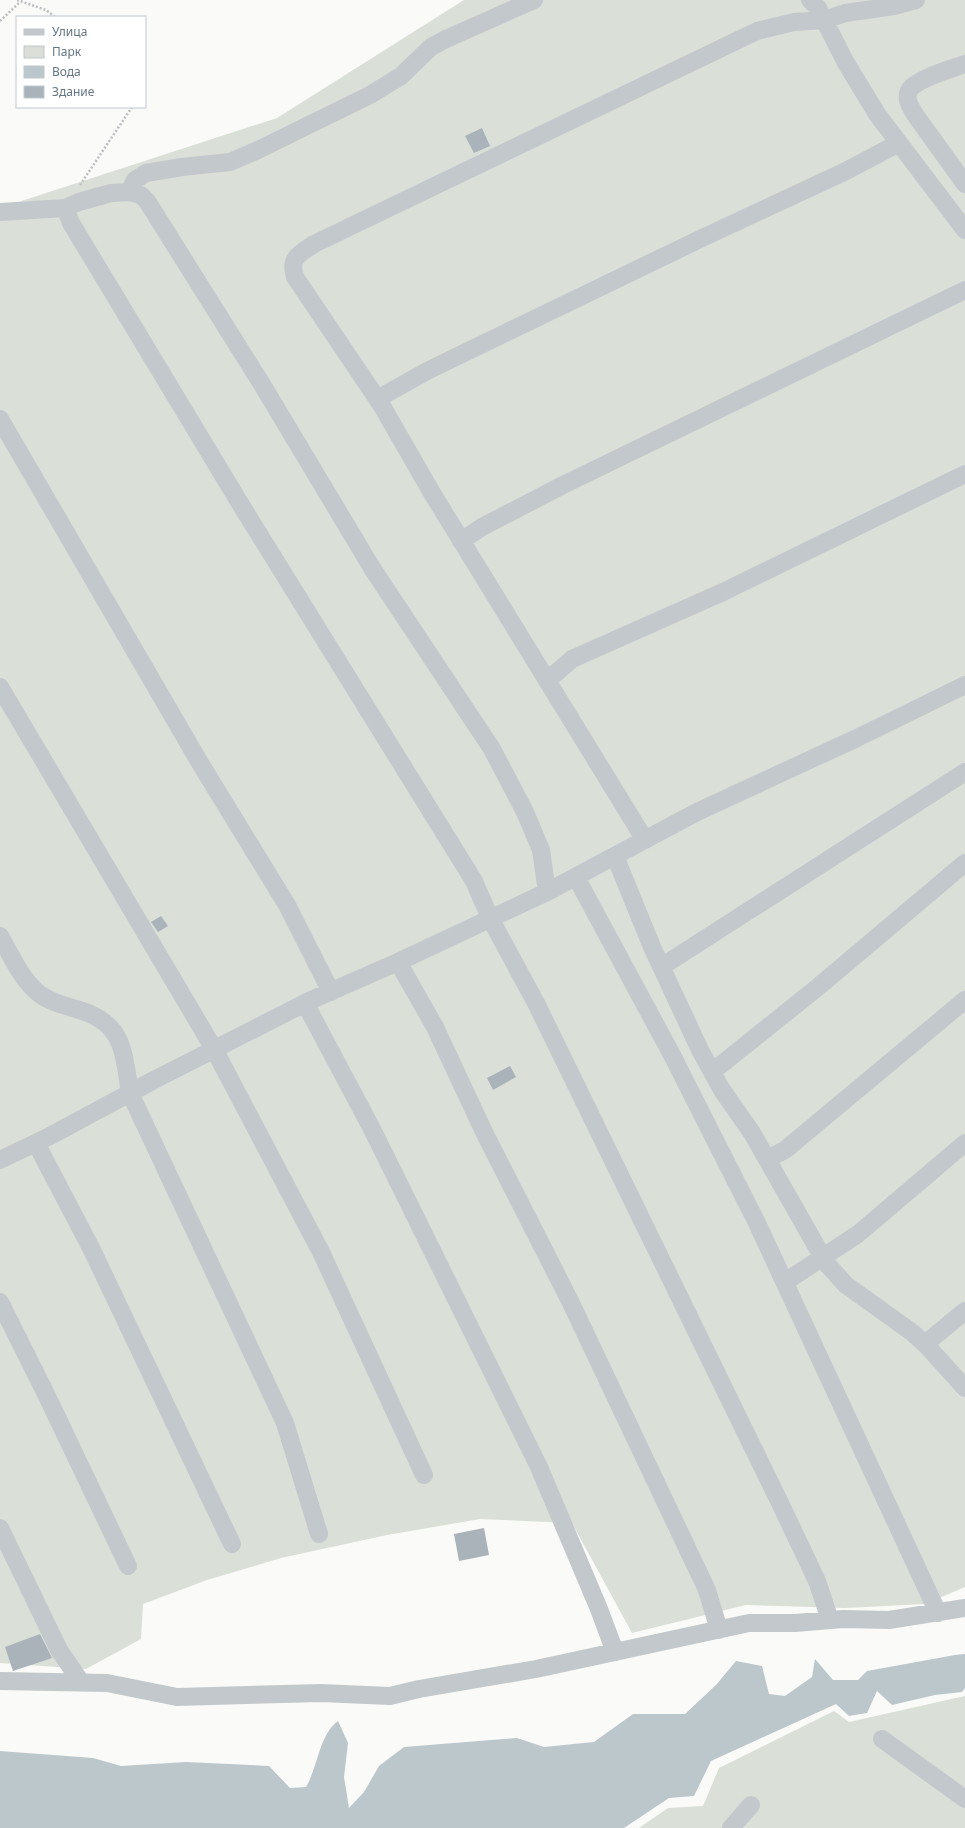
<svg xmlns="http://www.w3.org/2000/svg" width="965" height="1828" font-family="'Noto Sans',sans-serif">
<rect width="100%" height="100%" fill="#fafaf8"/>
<path fill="#dadfd7" d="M464,0H965V1587L925,1604L845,1608L746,1605L632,1633L572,1523L480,1519L387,1535L281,1558L207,1580L143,1604L141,1639L86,1669L0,1663V208L277,118Z
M965,1696V1828H639L668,1808L703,1806L719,1768L834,1711L849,1722Z"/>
<path fill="#bbc7cb" d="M965,1654V1688L962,1692L935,1695L892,1705L877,1691L867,1713L849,1716L836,1704L711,1761L694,1796L669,1798L624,1828H0V1751L93,1758L121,1766L186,1762L269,1766L290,1788L306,1787C318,1767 319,1735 338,1721L348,1743L344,1777L349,1808L364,1792L379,1766L404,1747L517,1738L544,1747L594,1742L633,1714H685L716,1685L736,1661L762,1666L769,1694L785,1696L812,1677L815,1659L833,1680H858L867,1671L955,1655Z"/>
<path fill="#aab3b9" d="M482,128L490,146L474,153L465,136Z
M161,916L168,926L158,932L151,922Z
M510,1066L516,1077L493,1090L487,1078Z
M484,1528L489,1555L459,1561L454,1534Z
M40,1634L52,1658L13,1671L5,1647Z"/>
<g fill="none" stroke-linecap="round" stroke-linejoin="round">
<path stroke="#bbbfc2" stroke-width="2.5" stroke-dasharray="2 2" stroke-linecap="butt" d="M17,0L46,10L55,17
M0,21L20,2
M80,185L132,107"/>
<path stroke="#c3c8cc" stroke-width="18" d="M810,0L818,8L846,63L877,114L965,230
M965,64C951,69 919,78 910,89C904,98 911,108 916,116L965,184
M129,192L135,180L146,173L182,167L230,162L258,150L370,95L401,76L431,47L446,39L534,0
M65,208L71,223L241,505L474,881L490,918L536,1003L780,1503L817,1581L830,1620
M0,212L65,208L79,202L111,193L129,192L141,195L147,201L263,386L372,568L492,749L525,812L541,850L547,892
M377,399L427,371L700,239L846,171L899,143
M0,419L200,763L287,905L331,992
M461,541L482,527L563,485L965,290
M548,680L572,659L723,592L965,474
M0,687L214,1049L321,1252L424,1475
M645,840L432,493L382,406L295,277C289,258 299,254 314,244L757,31L794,22L825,20L845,13L894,6L916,0
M615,856L652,947L700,1050L722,1090L752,1133L826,1263L846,1285L913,1333L928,1347L965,1388
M576,877L672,1055L757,1223L938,1613
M0,936C11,955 20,977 37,992C47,1001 63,1005 76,1009C124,1022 123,1050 130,1093L285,1423L319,1534
M398,962L435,1027L484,1132L571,1303L707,1590L719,1630
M661,967L965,772
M305,1003L372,1129L539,1467L599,1609L615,1652
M712,1072L818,987L965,863
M36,1143L92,1250L232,1544
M767,1159L785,1150L965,1000
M0,1160L50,1136L154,1080L309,1001L398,962L547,892L697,812L857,738L965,685
M785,1282L858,1234L965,1143
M0,1302L46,1394L128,1566
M925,1344L965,1311
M0,1528L59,1650L81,1682
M0,1681L107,1683L177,1697L321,1693L390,1696L419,1689L536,1669L749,1623H795L843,1619L889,1620L965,1608
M882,1739L965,1799
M731,1828L751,1805"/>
</g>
<rect x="16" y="16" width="130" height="92" fill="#ffffff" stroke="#c1c8cd"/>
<rect x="24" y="29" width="20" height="6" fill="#c3c8cc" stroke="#c1c8cd"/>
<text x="52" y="36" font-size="12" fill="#657683">Улица</text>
<rect x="24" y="46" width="20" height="12" fill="#dadfd7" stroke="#c1c8cd"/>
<text x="52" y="56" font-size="12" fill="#657683">Парк</text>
<rect x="24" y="66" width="20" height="12" fill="#bbc7cb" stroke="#c1c8cd"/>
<text x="52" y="76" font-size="12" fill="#657683">Вода</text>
<rect x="24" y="86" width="20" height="12" fill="#aab3b9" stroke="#c1c8cd"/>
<text x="52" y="96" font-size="12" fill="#657683">Здание</text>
</svg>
